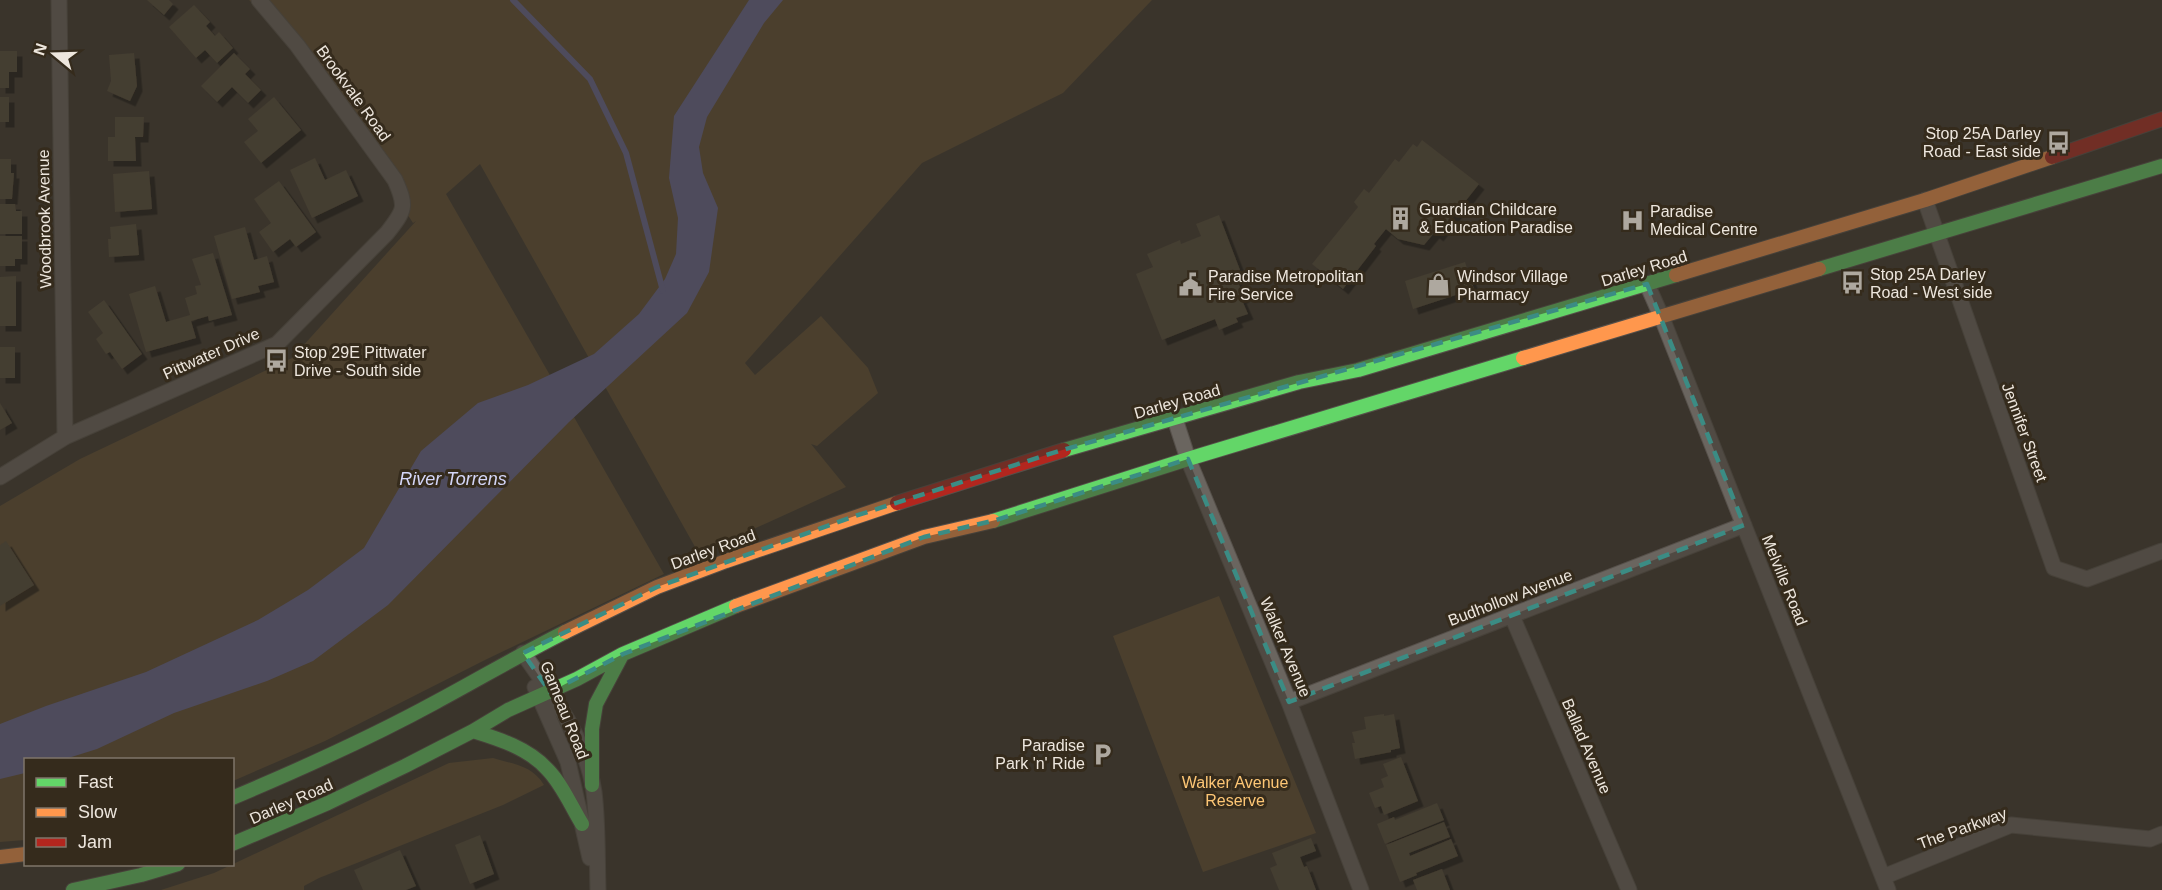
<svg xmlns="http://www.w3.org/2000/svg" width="2162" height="890" font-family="Arial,sans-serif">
<defs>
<filter id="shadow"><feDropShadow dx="5.5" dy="5.5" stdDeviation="0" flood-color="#0009"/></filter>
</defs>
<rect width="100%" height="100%" fill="#3a342c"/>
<path fill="#5f4c30" d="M249,0H1152L1063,93L922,163L745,363L755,375L821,316L868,368L878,393L817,446L811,444L846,487L699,554L480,164L446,194L664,574L485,660L325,741L233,781L232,760H26L25,840L0,842V506L80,459L292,358L416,221L413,223L297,45Z
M1219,596L1316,833L1203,872L1113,636Z
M493,758C513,764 533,766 544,785L503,805L319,878L304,886V890H161L214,873L449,763Z"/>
<path fill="#666698" d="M749,0H783L764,23L707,117L699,147L703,173L718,208L709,272L687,313L569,422L388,605L313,661L267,681L174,713L97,749L65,759L26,760L25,773L0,779V724L46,706L146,672L258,620L308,590L364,548L421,451L478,403L528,385L594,354L639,314L665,279L676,254L678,218L669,178L674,116Z"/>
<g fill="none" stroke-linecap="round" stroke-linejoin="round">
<path stroke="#666698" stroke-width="6" d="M513,0L590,79L626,153L663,291"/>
</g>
<path fill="#514837" filter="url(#shadow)" d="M147,0H169L173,4L164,15Z
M194,5L210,22L206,26L215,36L219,32L233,48L217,63L205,50L196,58L169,27Z
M0,51H17V72H9V88H0Z
M134,53L137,86L130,101L107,91L111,81L109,55Z
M234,53L250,69L245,74L261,90L248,103L232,87L217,102L201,86Z
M0,97H9V122H0Z
M274,97L301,130L261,163L244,142L258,131L248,119Z
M115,117H144L143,137H135L136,161H108V137H115Z
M1422,140L1479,184L1438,236L1434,233L1424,245L1398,239L1386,229L1374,244L1376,246L1343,289L1312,264L1358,207L1354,202L1364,189L1369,193L1395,159L1399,162L1413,144L1417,147Z
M315,158L325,180L346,170L358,196L312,218L290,170Z
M0,159H11V173H14L12,199H0Z
M149,171L152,209L115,212L113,174Z
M279,181L316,232L296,247L290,239L273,252L259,232L271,223L254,199Z
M0,204H15L16,211H22V234H0Z
M1219,215L1240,270L1234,272L1244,297L1241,298L1248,314L1236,318L1238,322L1219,330L1215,319L1162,340L1136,274L1153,267L1147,254L1180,240L1181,244L1201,236L1196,224Z
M136,224L139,255L109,257L108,239H111L110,227Z
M245,227L254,260L267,256L274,282L258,286L260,292L232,299L214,236Z
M0,236H22V259H15V266H0Z
M213,253L232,315L209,321L208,316L191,321L196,338L146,352L129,294L155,286L166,322L190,315L185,298L197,294L195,286L201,285L192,259Z
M1465,262L1474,289L1413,309L1405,281Z
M16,276V326H0V277Z
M104,300L142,354L122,369L110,352L106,354L96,339L103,333L88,312Z
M0,347H15V378H0Z
M0,403L12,423L0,430Z
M6,541L34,585L0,606V545Z
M1384,714V716L1394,714L1400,748L1391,750V752L1355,759L1352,743H1355L1352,732L1366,729L1364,717Z
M1401,757L1418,801L1384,815L1381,806L1375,808L1369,793L1384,787L1381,779L1388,776L1383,764Z
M1437,803L1444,820L1385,844L1377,824L1394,817L1395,820Z
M1444,822L1450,837L1409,853L1410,856L1451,839L1458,856L1416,873L1417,875L1400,882L1386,845Z
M480,835L494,874L470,884L455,845Z
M1311,838L1316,851L1300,857L1304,867L1307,866L1316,890H1279L1270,868L1277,865L1272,853Z
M400,850L416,886L406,890H363L354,870Z
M1442,869L1450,890H1417L1413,880Z"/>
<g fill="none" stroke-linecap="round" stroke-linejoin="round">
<defs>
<path id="street" d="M59,0L65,437
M1925,200L2054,568L2087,579L2162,551
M1647,284L1662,318L1888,890
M1175,419L1188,459L1289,702L1361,890
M0,477L65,437L277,344L387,233C405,210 407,207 395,180L297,45L259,0
M1512,616L1629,890
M523,653C552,695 587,740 594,792C598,824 597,858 598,890
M535,687L568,762L590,858
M1289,702L1744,525
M1883,877L2011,825L2150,839L2162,834"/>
<path id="fast" d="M1819,269L2162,166
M1064,450L1299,382L1358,370L1676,275
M993,521L1188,459L1523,358
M473,731C499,739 528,748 547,769C562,784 571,806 582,824
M592,785V729L596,704L622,655
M232,798C301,769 370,738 436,702C479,679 521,654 565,632
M232,844L328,803L405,766L473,731L508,710L577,679L623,654L736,606
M73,890L141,875L178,864"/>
<path id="slow" d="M1676,275L1925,200L2052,157
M1523,358L1819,269
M736,606L924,537L993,521
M565,632L657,587L726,561L897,503
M0,857L26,854"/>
<path id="jam" d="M2052,157L2162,119
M897,503L1064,450"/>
</defs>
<use href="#street" stroke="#56504a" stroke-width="17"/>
<use href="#fast" stroke="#56504a" stroke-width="16"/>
<use href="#slow" stroke="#56504a" stroke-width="16"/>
<use href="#jam" stroke="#56504a" stroke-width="16"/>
<use href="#street" stroke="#6a655f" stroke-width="15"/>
<use href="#fast" stroke="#63d668" stroke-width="14"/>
<use href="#slow" stroke="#ff974d" stroke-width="14"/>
<use href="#jam" stroke="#b3261e" stroke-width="14"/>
</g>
<path d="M0 0H2162V890H0ZM1647,284L1744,525L1289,702L1188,459L996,520L924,537L623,654L550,692L523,653L657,587L855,516L1059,451Z" fill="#3a342c" fill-opacity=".55" fill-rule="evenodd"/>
<path fill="none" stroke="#3b8c84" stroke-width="4.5" stroke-dasharray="12 8" stroke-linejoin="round" d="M1647,284L1744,525L1289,702L1188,459L996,520L924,537L623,654L550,692L523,653L657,587L855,516L1059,451Z"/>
<defs>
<symbol id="bus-bare" viewBox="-9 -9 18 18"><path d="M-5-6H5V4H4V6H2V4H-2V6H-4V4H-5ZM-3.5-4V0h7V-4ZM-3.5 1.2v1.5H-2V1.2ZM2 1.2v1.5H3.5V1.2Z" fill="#aea89f" stroke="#352b1c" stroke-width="2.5" paint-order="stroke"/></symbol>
<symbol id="building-bare" viewBox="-9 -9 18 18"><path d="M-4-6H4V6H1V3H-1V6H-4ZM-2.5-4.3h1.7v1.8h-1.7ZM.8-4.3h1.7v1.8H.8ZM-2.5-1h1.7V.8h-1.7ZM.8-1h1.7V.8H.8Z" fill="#aea89f" stroke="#352b1c" stroke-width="2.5" paint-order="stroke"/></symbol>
<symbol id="hospital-bare" viewBox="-9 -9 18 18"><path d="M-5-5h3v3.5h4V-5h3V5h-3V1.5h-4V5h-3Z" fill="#aea89f" stroke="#352b1c" stroke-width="2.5" paint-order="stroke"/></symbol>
<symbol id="civic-bare" viewBox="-9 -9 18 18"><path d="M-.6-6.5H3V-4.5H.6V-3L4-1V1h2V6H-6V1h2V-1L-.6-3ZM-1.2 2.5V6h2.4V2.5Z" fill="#aea89f" stroke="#352b1c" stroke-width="2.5" paint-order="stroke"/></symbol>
<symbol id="shop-bare" viewBox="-9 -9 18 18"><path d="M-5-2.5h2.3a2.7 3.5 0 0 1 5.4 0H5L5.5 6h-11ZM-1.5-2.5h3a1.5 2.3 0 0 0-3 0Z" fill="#aea89f" stroke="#352b1c" stroke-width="2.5" paint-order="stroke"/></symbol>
<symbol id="parking-bare" viewBox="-9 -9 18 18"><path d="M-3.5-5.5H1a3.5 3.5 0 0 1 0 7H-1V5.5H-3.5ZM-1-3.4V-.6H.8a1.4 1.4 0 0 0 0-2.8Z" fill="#aea89f" stroke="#352b1c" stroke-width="2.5" paint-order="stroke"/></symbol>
</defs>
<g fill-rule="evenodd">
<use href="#bus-bare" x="2042" y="126" width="33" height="33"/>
<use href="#building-bare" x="1384" y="202" width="33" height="33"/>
<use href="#hospital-bare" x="1616" y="204" width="33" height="33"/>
<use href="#bus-bare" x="1836" y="266" width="33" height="33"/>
<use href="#civic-bare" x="1174" y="268" width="33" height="33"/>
<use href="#shop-bare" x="1422" y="268" width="33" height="33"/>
<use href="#bus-bare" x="260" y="344" width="33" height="33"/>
<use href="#parking-bare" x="1086" y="738" width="33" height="33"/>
</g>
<g text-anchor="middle" stroke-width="6" stroke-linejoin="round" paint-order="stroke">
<g font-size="16" fill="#ede6dd" stroke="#352b1c">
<text transform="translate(354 93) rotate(54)" y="6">Brookvale Road</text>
<text transform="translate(44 219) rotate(-91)" y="6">Woodbrook Avenue</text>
<text transform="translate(1644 268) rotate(-17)" y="6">Darley Road</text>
<text transform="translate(211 353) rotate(-24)" y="6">Pittwater Drive</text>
<text transform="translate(1177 401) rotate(-16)" y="6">Darley Road</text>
<text transform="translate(2025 432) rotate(70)" y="6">Jennifer Street</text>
<text transform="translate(713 549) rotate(-20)" y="6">Darley Road</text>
<text transform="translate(1785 580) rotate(68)" y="6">Melville Road</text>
<text transform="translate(1510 597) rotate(-21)" y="6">Budhollow Avenue</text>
<text transform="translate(1286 647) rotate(67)" y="6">Walker Avenue</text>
<text transform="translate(565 710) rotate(68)" y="6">Gameau Road</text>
<text transform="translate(1587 746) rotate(67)" y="6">Ballad Avenue</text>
<text transform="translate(291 801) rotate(-24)" y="6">Darley Road</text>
<text transform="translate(1962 828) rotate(-20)" y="6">The Parkway</text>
</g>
<g font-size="16" fill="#ede6dd" stroke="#352b1c" text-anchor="start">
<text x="2041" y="139" text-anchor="end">Stop 25A Darley<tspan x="2041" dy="18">Road - East side</tspan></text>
<text x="1419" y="215">Guardian Childcare<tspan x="1419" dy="18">&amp; Education Paradise</tspan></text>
<text x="1650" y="217">Paradise<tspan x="1650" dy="18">Medical Centre</tspan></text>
<text x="1870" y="280">Stop 25A Darley<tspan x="1870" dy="18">Road - West side</tspan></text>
<text x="1208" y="282">Paradise Metropolitan<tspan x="1208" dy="18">Fire Service</tspan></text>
<text x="1457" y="282">Windsor Village<tspan x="1457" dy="18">Pharmacy</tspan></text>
<text x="294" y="358">Stop 29E Pittwater<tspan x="294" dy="18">Drive - South side</tspan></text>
<text x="1085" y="751" text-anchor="end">Paradise<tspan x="1085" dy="18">Park 'n' Ride</tspan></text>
</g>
<g font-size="16" fill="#fdc675" stroke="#352b1c">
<text x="1235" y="788">Walker Avenue<tspan x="1235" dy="18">Reserve</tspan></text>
</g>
<g font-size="18" font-style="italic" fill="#d4d6f8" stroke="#352b1c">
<text x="453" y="485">River Torrens</text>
</g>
</g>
<rect x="24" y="758" width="210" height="108" fill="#352b1c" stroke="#7f7669" stroke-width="1.5"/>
<rect x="36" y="778" width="30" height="9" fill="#63d668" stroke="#7f7669" stroke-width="1.5"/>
<text x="78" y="788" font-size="18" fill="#ede6dd">Fast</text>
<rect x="36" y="808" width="30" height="9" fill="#ff974d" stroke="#7f7669" stroke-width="1.5"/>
<text x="78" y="818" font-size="18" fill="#ede6dd">Slow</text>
<rect x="36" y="838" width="30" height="9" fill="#b3261e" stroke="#7f7669" stroke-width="1.5"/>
<text x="78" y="848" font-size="18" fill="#ede6dd">Jam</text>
<g transform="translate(54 54) rotate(289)" stroke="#352b1c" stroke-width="4.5" paint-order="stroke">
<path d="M0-4.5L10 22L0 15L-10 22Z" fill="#ede6dd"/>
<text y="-9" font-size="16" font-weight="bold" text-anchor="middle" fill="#ede6dd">N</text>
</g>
</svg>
